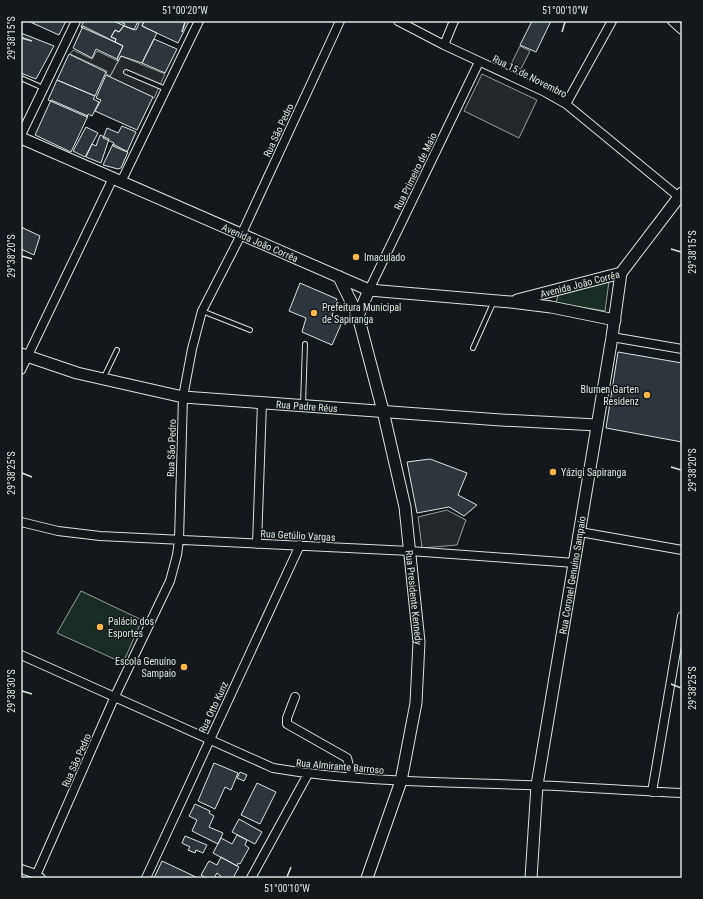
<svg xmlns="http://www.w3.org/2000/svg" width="703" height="899" font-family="'Roboto Condensed',sans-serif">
<rect width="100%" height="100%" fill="#14181c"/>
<path fill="#1a2d24" stroke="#939e99" d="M609,281L605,311L556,303L558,295Z
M81,591L142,620L123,663L57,633Z"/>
<path fill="#24282b" stroke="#939e99" d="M520,46L530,51L521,69L511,64Z
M73,50L92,59L97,51L118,61L110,76L106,74L107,71L70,54Z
M121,56L165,74L154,98L110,77Z
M482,74L537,100L519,138L464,111Z
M447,510L466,520L457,545L422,548L418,517Z"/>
<path fill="#2c363c" stroke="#d8e6dc" d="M28,21H66L59,35Z
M84,21H118L125,24L119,32L115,30L111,37L116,39L115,42L81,27Z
M113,21H138L134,30Z
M140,21H144L142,26L157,33L142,63L121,56L118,61L117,59L123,46L115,42L116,39L111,37L115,30L119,32L124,26L136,30Z
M144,21H189L178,43L142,26Z
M532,21H551L536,52L520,45Z
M83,26L123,46L117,59L96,49L92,58L73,48Z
M21,33L54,46L36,79L21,73Z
M154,39L177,49L165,73L142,63Z
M69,54L106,72L95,96L57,80Z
M106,75L153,97L137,130L95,111L101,100L96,98Z
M57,80L95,96L93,99L99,102L92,116L88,114L87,117L48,100Z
M51,100L88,116L71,152L35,135Z
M122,126L136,132L127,152L113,146L114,143L103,138L107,128L118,133Z
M86,127L98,133L85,157L73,151Z
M100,135L109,139L101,163L86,157L92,144L96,146Z
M113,144L128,152L121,168L118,169L103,165Z
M21,227L40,236L34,255L21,249Z
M300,283L337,299L332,316L343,320L332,345L302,332L306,318L289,311Z
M618,352L682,363V442L606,428Z
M430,459L467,473L458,495L477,505L464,516L449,507L417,513L407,462Z
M214,763L238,773L231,790L225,787L215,809L198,801Z
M240,772L247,775L244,781L237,778Z
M257,783L276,792L260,824L241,815Z
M195,804L210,811L209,813L214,816L209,827L223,833L218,844L192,831L197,820L189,816Z
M239,819L262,832L255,844L232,832Z
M237,835L247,840L245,845L249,848L240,864L238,863L237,866L213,853L221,838L232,844Z
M185,836L207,845L203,853L196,850L195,853L188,850L190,847L182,843Z
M221,857L239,867L233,878H223L217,873L214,878H207L201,875L209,861L217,865Z
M162,861L198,878H154Z"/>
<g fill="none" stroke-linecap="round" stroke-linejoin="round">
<defs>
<path id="lane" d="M126,72L166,89
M21,78L43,88
M202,311L250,330
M473,348L494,301
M103,379L117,350
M303,405L305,344"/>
<path id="street" d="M398,21L444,45L543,91L566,104L679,197
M672,21L682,30
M444,45L454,21
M566,104L612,21
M21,135L76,21
M121,182L199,21
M369,290L479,62
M612,337L682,349
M21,370L113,178
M21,522L58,531L100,536L410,551L575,563
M580,532L682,550
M257,544L262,403
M21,655L273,768C356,782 441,782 524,785C577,786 629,791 682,793
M295,697L287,718V724L347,758L352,777
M652,792L682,616
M21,869L36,874L41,878
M35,878L115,696L170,581L177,555L179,540L183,397L192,349L202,311L242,233L340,21
M146,878L300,545
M251,878L308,774"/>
<g id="secondary">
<path id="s1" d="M21,138L369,290L511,302L551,307L615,320"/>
<path id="s2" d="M339,277L358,316L383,411L405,507L419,642L416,703L401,781L367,878"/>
<path id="s3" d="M517,300L621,273L682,193"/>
<path d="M358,316L369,290"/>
<path id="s4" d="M21,354L77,373L183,397L501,420L597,425"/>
<path id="s5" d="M531,878L537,785L612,337L621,273"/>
</g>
</defs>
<use href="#lane" stroke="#d8e6dc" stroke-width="6"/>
<use href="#street" stroke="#d8e6dc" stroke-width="10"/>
<use href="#secondary" stroke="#d8e6dc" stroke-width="13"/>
<use href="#lane" stroke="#14181c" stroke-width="4"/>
<use href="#street" stroke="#14181c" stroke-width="8"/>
<use href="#secondary" stroke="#14181c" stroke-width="11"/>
</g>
<path fill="none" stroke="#d8e6dc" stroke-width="1.5" d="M182,32L185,22M562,32L565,22M22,38L32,41M671,249L681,252M22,256L32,259M671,467L681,470M22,473L32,477M671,684L681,688M22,691L32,694M287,877L291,867"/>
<g fill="#ffb74d" stroke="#14181c" stroke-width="1.5">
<circle cx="356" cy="257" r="4"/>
<circle cx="314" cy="313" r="4"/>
<circle cx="647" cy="395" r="4"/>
<circle cx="553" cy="472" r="4"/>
<circle cx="100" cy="627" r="4"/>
<circle cx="184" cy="667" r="4"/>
</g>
<g text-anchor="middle" stroke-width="3" stroke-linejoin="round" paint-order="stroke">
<g font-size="10" fill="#d8e6dc" stroke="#14181c">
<text transform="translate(530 76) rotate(27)" y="4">Rua 15 de Novembro</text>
<text transform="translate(278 130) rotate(-65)" y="4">Rua São Pedro</text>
<text transform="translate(415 171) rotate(-64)" y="4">Rua Primeiro de Maio</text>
<text dy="4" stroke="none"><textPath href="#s1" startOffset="261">Avenida João Corrêa</textPath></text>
<text dy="4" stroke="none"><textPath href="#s3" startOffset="65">Avenida João Corrêa</textPath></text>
<text dy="4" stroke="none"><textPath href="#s4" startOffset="292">Rua Padre Réus</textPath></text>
<text transform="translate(171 448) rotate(-88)" y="4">Rua São Pedro</text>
<text transform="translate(298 535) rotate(3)" y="4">Rua Getúlio Vargas</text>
<text dy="4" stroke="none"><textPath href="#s5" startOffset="306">Rua Coronel Genuíno Sampaio</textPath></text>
<text dy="4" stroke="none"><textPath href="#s2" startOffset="331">Rua Presidente Kennedy</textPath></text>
<text transform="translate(213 707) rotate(-65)" y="4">Rua Otto Kunz</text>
<text transform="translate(76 760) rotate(-66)" y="4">Rua São Pedro</text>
<text transform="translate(340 766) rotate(5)" y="4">Rua Almirante Barroso</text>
</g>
<g font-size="10" fill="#d8e6dc" stroke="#14181c" text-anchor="start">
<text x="364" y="261">Imaculado</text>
<text x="322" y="311">Prefeitura Municipal<tspan x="322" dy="12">de Sapiranga</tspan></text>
<text x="639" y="393" text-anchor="end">Blumen Garten<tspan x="639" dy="12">Residenz</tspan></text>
<text x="561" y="476">Yázigi Sapiranga</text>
<text x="108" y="625">Palácio dos<tspan x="108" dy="12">Esportes</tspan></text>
<text x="176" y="665" text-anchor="end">Escola Genuíno<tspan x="176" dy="12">Sampaio</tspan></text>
</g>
</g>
<rect width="703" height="899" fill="none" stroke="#14181c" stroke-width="44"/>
<rect x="22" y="22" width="659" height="855" fill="none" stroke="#d8e6dc" stroke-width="1.5"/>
<g font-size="10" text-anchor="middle" fill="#d8e6dc">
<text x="185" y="14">51°00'20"W</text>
<text x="565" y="14">51°00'10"W</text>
<text transform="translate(11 38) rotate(-90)" y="4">29°38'15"S</text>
<text transform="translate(692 252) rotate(-90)" y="4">29°38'15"S</text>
<text transform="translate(11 256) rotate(-90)" y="4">29°38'20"S</text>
<text transform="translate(692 470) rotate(-90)" y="4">29°38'20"S</text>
<text transform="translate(11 473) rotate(-90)" y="4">29°38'25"S</text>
<text transform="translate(692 688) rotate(-90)" y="4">29°38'25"S</text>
<text transform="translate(11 691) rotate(-90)" y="4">29°38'30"S</text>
<text x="287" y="892">51°00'10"W</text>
</g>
</svg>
